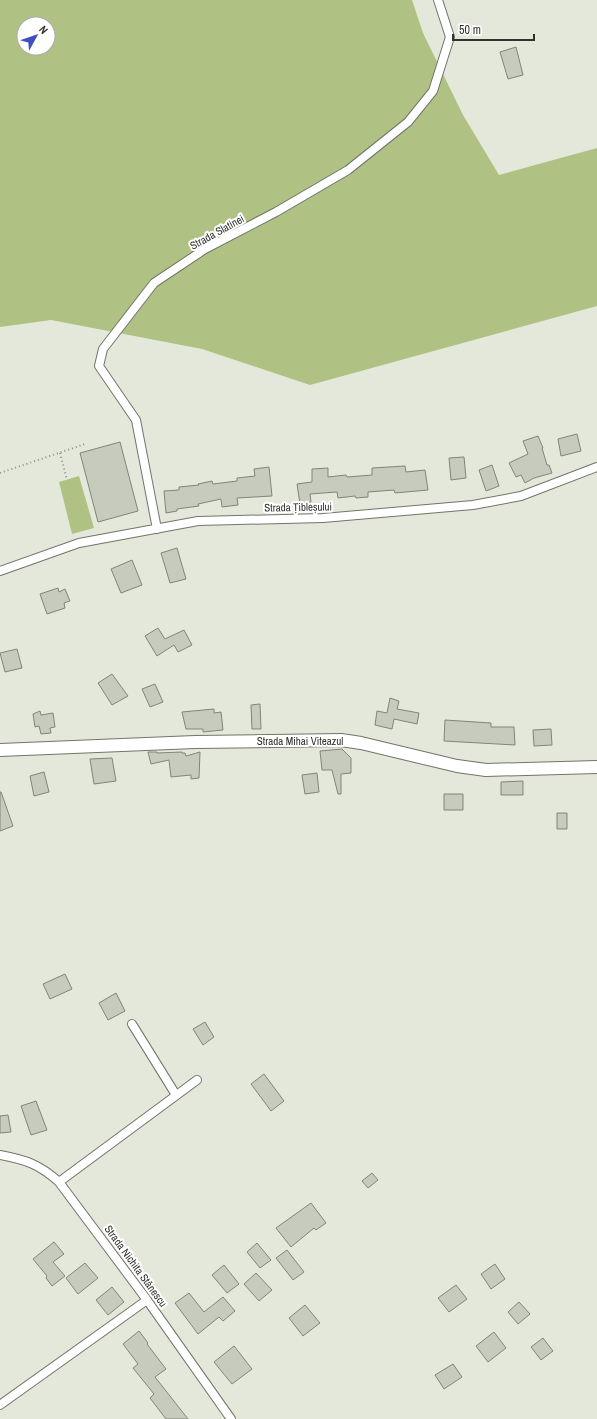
<svg xmlns="http://www.w3.org/2000/svg" width="597" height="1419" font-family="'Archivo Narrow',sans-serif">
<rect width="100%" height="100%" fill="#e4e8db"/>
<path fill="#afc283" fill-rule="evenodd" d="M0,0H412L423,33L463,115L499,175L597,148V306L310,385L202,349L51,320L0,327ZM24,24H48V48H24Z
M79,476L94,528L72,534L59,482Z"/>
<path fill="#c7cbbe" stroke="#818579" d="M516,47L523,75L508,79L500,52Z
M577,434L581,451L561,456L558,439Z
M538,436L543,448H542L547,465H549L552,473L534,478L525,483L521,475L516,477L509,463L528,454L523,441Z
M120,442L138,511L98,522L80,453Z
M464,457L466,478L451,480L449,458Z
M492,465L499,486L486,491L479,470Z
M405,466L406,472L425,470L428,490L395,493L394,490L368,492V497L356,498L355,496L338,498L337,492L310,494L311,502L300,504L297,484L312,482V469L328,468V477L346,475L347,477L372,475V468Z
M269,467L272,496L237,498L238,505L222,507L221,499L198,504L199,506L177,509V511L166,513L164,491L179,490V487L199,485L198,484L212,481L213,484L237,481V478L255,476L254,469Z
M177,548L186,579L170,583L161,553Z
M132,560L142,585L121,593L111,569Z
M58,588L59,592L65,589L70,601L64,603L65,608L47,614L40,594Z
M158,628L165,639L184,630L192,645L178,652L174,645L157,656L145,636Z
M17,649L22,668L5,672L0,653Z
M112,674L128,696L112,705L98,683Z
M155,684L163,702L150,707L142,689Z
M390,698L399,701L397,709L419,713L417,724L394,719L392,729L375,725L377,711L387,713Z
M260,704L261,729H252L251,705Z
M214,709V713L221,712L223,730L203,732V729H186L182,712Z
M40,711L41,715L53,713L55,727L50,728L51,733L41,734L39,726L35,727L33,714Z
M445,720L491,723V727H514L515,745L444,741Z
M551,729L552,745L534,746L533,730Z
M342,749L351,758V773L341,774V794H338L332,770H322L320,751Z
M148,752H157V753L182,752V753H185L186,756L200,752L199,778L191,779V775L171,777L169,760L151,764Z
M112,758L116,781L94,784L90,759Z
M44,772L49,792L34,796L30,776Z
M317,773L319,792L305,794L302,775Z
M523,781V795H501V782Z
M0,792H1L13,826L0,831Z
M444,794H463V810H444Z
M557,813H567V829H557Z
M65,974L72,989L50,999L43,984Z
M116,993L125,1011L108,1020L99,1003Z
M205,1022L214,1037L203,1045L193,1029Z
M264,1074L284,1101L271,1111L251,1084Z
M36,1101L47,1130L31,1135L21,1106Z
M8,1115L11,1132L0,1133V1116Z
M372,1173L378,1180L368,1188L362,1181Z
M311,1203L326,1223L316,1230L314,1228L291,1247L276,1228Z
M54,1242L64,1254L53,1262L65,1276L52,1286L46,1278L47,1276L33,1259Z
M257,1243L271,1260L260,1268L247,1252Z
M287,1250L304,1272L293,1280L276,1258Z
M85,1263L98,1278L78,1294L66,1278Z
M495,1264L505,1279L491,1289L481,1274Z
M224,1265L239,1284L227,1293L212,1275Z
M256,1273L272,1290L259,1301L244,1284Z
M456,1285L467,1299L449,1312L438,1298Z
M112,1287L124,1302L108,1315L96,1300Z
M189,1293L204,1312L223,1297L235,1311L223,1321L219,1317L198,1334L175,1303Z
M519,1302L530,1314L518,1324L508,1312Z
M305,1305L320,1323L303,1336L289,1318Z
M139,1331L148,1343L147,1344L166,1369L155,1377L188,1419H166L150,1398L154,1394L133,1368L138,1364L123,1344Z
M494,1332L506,1348L488,1362L476,1346Z
M543,1338L553,1351L541,1360L531,1347Z
M234,1346L252,1369L232,1384L214,1362Z
M453,1364L462,1377L444,1389L435,1375Z"/>
<g fill="none" stroke-linecap="round" stroke-linejoin="round">
<defs>
<path id="street" d="M157,529L136,420L99,366L103,349L154,283L205,249L276,212L348,170L408,122L433,91L450,37L438,0
M0,571L79,543L198,521L323,518L473,505L521,496L597,467
M132,1024L176,1095
M0,1155C26,1160 39,1164 59,1182L147,1300L231,1419
M59,1182L197,1080
M0,1405L147,1300"/>
<path id="secondary" d="M0,750L195,742L341,740L361,743L457,766L486,770L597,767"/>
</defs>
<use href="#street" stroke="#71756a" stroke-width="10"/>
<use href="#secondary" stroke="#71756a" stroke-width="14"/>
<path stroke="#8d9087" stroke-width="2" stroke-dasharray="1 3" stroke-linecap="butt" d="M60,453L67,480
M0,473L85,444"/>
<use href="#street" stroke="#fff" stroke-width="8"/>
<use href="#secondary" stroke="#fff" stroke-width="12"/>
</g>
<g text-anchor="middle" stroke-width="4" stroke-linejoin="round" paint-order="stroke">
<g font-size="11" fill="#30322d" stroke="#fff">
<text transform="translate(217 232) rotate(-29)" y="4">Strada Slatinei</text>
<text transform="translate(298 507) rotate(-1)" y="4">Strada Țibleșului</text>
<text x="300" y="745">Strada Mihai Viteazul</text>
<text transform="translate(136 1266) rotate(54)" y="4">Strada Nichita Stănescu</text>
</g>
</g>
<g transform="translate(36 36) rotate(50)"><circle r="19" fill="#ffffff" stroke="#acadab"/>
<path d="M0-3L7 15L0 10L-7 15Z" fill="#3f4fc3"/>
<text y="-6" font-size="11" font-weight="bold" text-anchor="middle" fill="#30322d">N</text>
</g>
<path d="M453 34v6h81v-6" fill="none" stroke="#30322d" stroke-width="2"/>
<text x="459" y="34" font-size="12" fill="#30322d" stroke="#ffffff" stroke-width="3" paint-order="stroke">50 m</text>
</svg>
